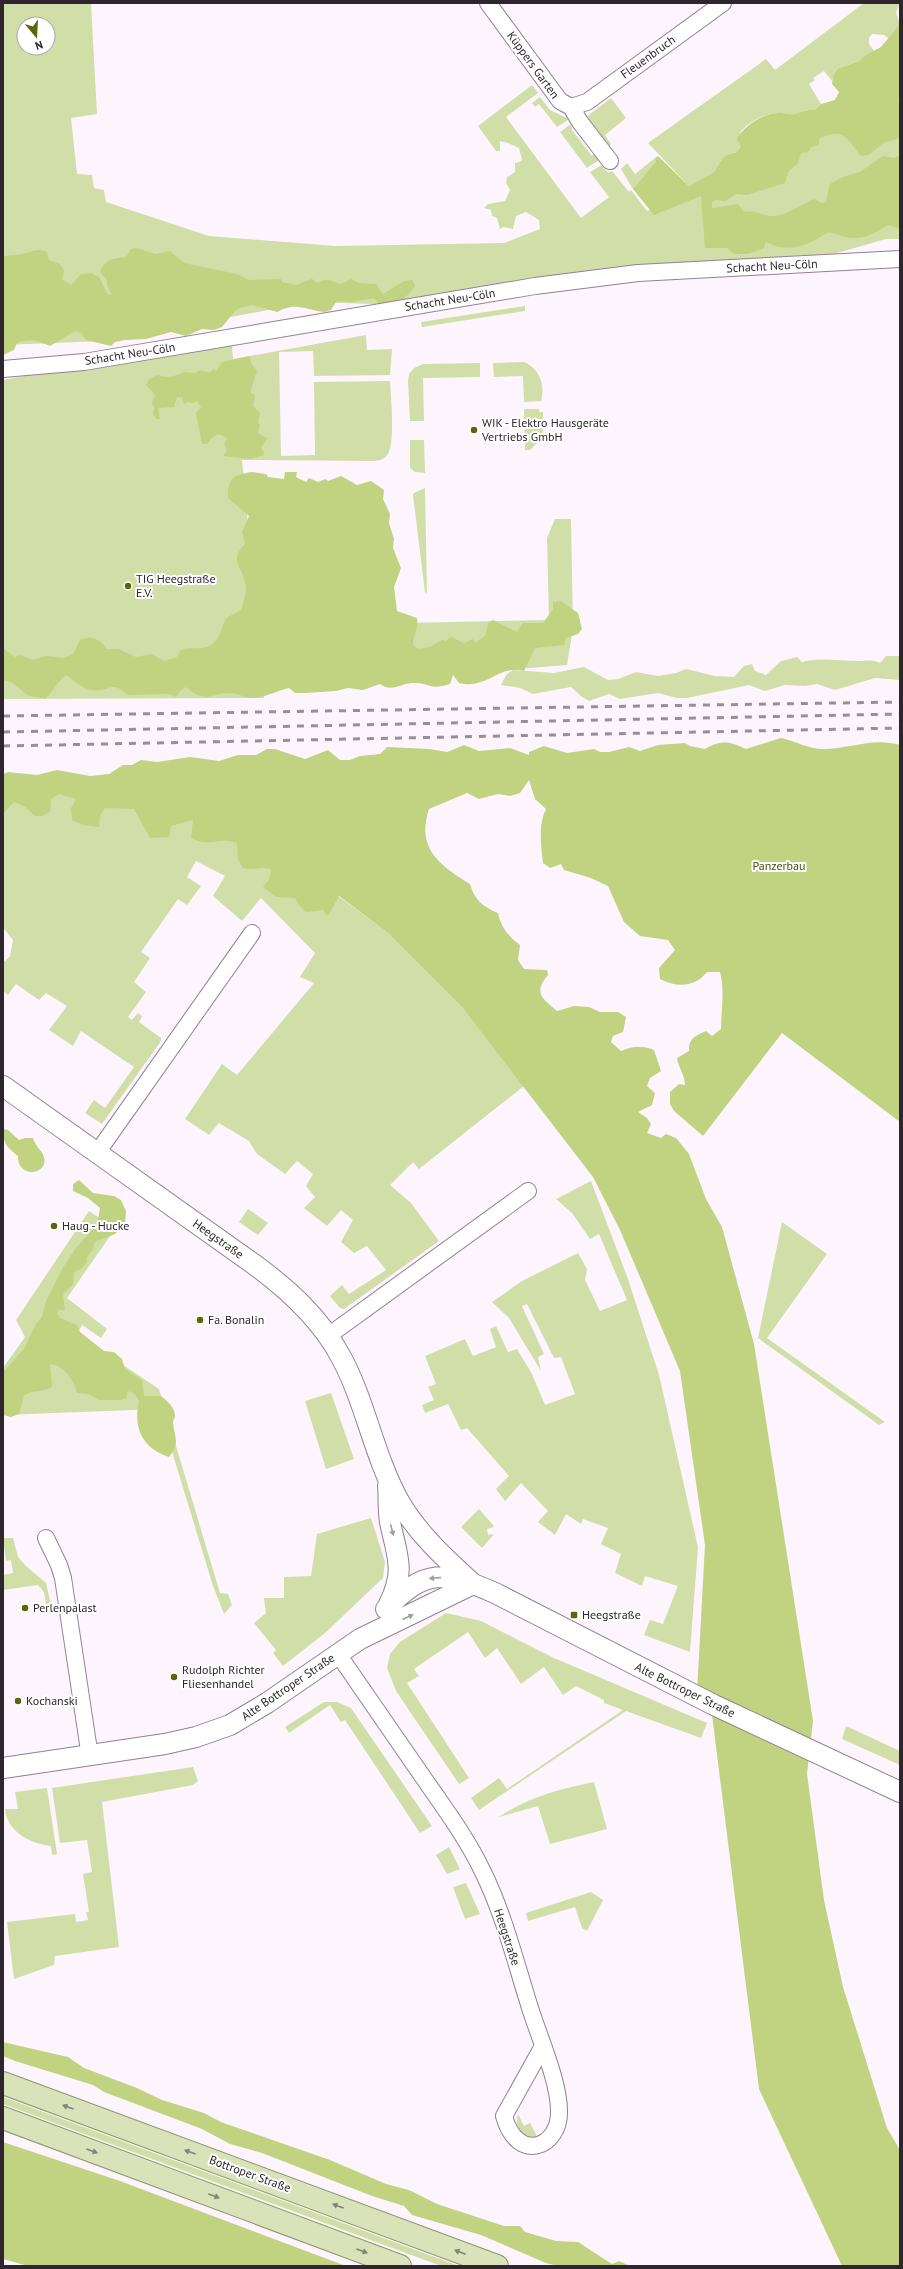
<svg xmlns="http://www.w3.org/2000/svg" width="903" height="2269" font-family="'PT Sans',sans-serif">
<rect width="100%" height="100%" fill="#fdf5fe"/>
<path fill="#d2dea7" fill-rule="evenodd" d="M3,3H91L97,114L71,118L77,174L92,175L94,188L104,190L106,202L209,236L335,246L504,243L540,229L539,220L526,212L516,216L513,229L504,227L500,229L497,218L492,216L491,210L484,208L488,204L505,201L510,190L506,183L507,177L515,172V163L520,162L522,160L519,148L508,143L500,141V151H496L478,126L532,85L538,93L506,117L581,218L609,197L590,172L602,165L608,173L612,171L629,192L631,190L647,211L827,112L891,37L889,39L884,35L872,34L869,38V44L874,51L864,56L859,61L837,69L832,81L824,71L813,78L815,80L809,84L821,104L815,110C803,110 804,111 794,114C789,115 785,113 781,113C767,112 747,122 740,133L741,146L737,152L726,155L720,162L714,172L689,186L648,143L766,59L775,70L864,3H900L896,12L900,24L894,32L900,25V239H886L830,255L402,305L311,302L103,341L3,345ZM24,24H48V48H24Z
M540,97L550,110L569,119L557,127L539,104L535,107L532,103Z
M611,98L626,118L605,135L611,144L609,147L585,118Z
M571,124L572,130L592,156L594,154L599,160L587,168L560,132Z
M655,158L657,162L633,189L621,169L627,163L635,174Z
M525,306V311L422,327L421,322Z
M231,334L233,359L366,335L367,350L392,349L390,375L314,376L313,351L279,352L281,456L315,455L314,382L390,381C391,396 395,443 388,454C385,459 381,460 375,461L242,460L264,698L3,699V380Z
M524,362C539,368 546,385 541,401L524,402L523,376L494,377L493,363Z
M480,363V377L423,378L424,421H410L408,381L409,374L414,368L423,364Z
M524,409H539V412H543V437L530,450H525Z
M410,440H424L425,473L415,472L410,468Z
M425,488L427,593L425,592L413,495L414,493Z
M555,519H571L573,628L567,665L414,677L405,623L549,620L547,538Z
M886,656H900V680L875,678L835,690L817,684L805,686L785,685L765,691L749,685L687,698H677L658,693L620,699L609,694L589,701L582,697L571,687L533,694L520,688L501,685L506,675L513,670L554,673L584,667L608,680L618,679L636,672L658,676L676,673L686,669L715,676L734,677L744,666L752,664L755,671L766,675L781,661L797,657L802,662C822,657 839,661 859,661C867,661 871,659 880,663Z
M3,786H49L212,821L338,896L388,933L462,1007L524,1086L419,1169L413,1162L390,1185L411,1203L439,1241L344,1309L340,1308L330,1296L342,1285L349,1294L386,1270L367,1246L354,1253L341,1242L353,1220L341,1210L327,1226L304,1208L315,1197L306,1186L313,1174L297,1161L285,1174L257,1154L249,1141L219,1123L209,1135L185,1119L222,1064L237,1075L314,983L300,977L315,953L261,898L242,921L213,896L225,876L196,861L187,877L201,886L187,905L178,899L141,952L150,958L134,982L146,992L128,1017L132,1020L138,1013L142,1016L139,1022L161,1038V1041L102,1124L85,1113L94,1100L105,1108L134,1067L81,1031L73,1046L49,1030L67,1006L46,993L39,1000L16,984L8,995L3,991V963L10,956L13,940L5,930L3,931Z
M591,1181L628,1279L659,1375L698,1547L690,1652L644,1635L650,1620L663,1624L678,1586L645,1576L642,1586L615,1573L621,1554L601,1544L608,1528L583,1519L581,1524L566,1514L555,1535L538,1522L548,1511L521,1483L505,1501L496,1489L509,1476L467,1428L461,1430L448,1404L425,1413L422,1405L434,1400L428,1387L436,1384L425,1356L465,1339L473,1356L496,1347L490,1329L496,1326L508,1352L517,1349L532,1374L545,1405L575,1394L561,1357L554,1358L527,1304L522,1306L544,1354L538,1357L541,1371L509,1318L492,1302L522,1281L578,1253L587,1269L585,1280L600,1311L627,1300L599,1234L590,1239L572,1213L556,1199Z
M248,1209L268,1223L258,1235L239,1222Z
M89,1211L115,1229L67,1298L107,1329L101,1338L82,1325L77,1334L159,1389L220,1593L228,1594L232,1605L224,1614L213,1586L159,1409L3,1415V1368L25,1337L16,1320Z
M782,1222L827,1254L767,1338L885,1422L879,1425L758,1338Z
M331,1393L354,1459L326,1469L305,1401Z
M479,1509L493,1525L494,1527L487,1529L488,1535L494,1534L482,1548L461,1527Z
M371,1518L385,1562L383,1578L325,1633L283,1666L273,1653L276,1650L254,1623L266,1613L264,1598H284V1577L311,1576L317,1534Z
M3,1538H13L18,1557L26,1566L46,1583L51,1605L46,1604L44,1592L38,1585L3,1590V1575L13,1573L11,1560L6,1561Z
M446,1613L481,1621L554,1658L707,1723L701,1738L626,1711L479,1810L471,1798L499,1778L507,1789L623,1710L604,1703V1700L576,1686L563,1695L544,1667L521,1684L497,1648L485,1658L468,1632L414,1669L419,1676L407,1683L469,1778L459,1784L396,1691L387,1668L390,1654L400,1642Z
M324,1702H337L351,1708L432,1826L420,1833L345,1720L341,1722L330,1705L289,1733L285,1727Z
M846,1726L900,1751V1765L842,1739Z
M193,1767L198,1781L193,1785L102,1802L119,1947L55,1956L54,1965L14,1979L7,1922L75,1914L76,1922L88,1920L86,1912H89L83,1874L92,1872L87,1840L60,1843L52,1788Z
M594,1782L607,1829L550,1844L538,1806L499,1817C528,1797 560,1789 594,1782Z
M47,1788L57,1854L52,1855L51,1846C31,1844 7,1832 5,1809H18L15,1792Z
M449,1847L460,1869L447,1874L436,1855Z
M466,1883L480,1914L465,1919L453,1887Z
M591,1892L603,1900L587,1931L582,1928L575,1907L528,1921L526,1913Z
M3,2097L459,2266H441L3,2104Z
M518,2114L524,2126L530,2123L537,2136L534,2138C521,2139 514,2125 518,2114Z"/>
<path fill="#c1d280" d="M900,24V96L898,101L900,103V138L883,143L869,155L861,156C847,139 844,126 819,139V145L811,147L808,152L801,153L798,163L788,172L785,183L747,195L736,194L725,201L716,200L712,202V208L738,204L744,212C758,210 762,216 774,216C786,215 803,204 814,199L822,203L826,202L830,184L843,177L860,172L883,156L894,158L900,155V229L888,225C875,233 863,241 846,237C840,236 835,232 828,233C823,234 820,238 815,240C797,249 783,251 766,242L764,248L748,254H734L727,248H705L701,196L654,215L633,189L656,162L655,158L658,156L689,186L714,172L720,162L726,155L737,152L741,146L737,139C744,125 765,112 781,113C785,113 789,115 794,114C804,111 803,110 815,110L821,104L835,100L839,92L832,84L833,77L837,69L859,61L864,56L881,47Z
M136,248L155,254L170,251L184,263L237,274L249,280L281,279L282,282L296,285L312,279L318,283C328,276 331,282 341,284L351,279L359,283L376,284L383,294L404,281L412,280L415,286C403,302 399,304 380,305L375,299C366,298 361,301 352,302C346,302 342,301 336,302L331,310L325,312C305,310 296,301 277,312L252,305L240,308L235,311L222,327L214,330L202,329L186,336L171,332L146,339L125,340L115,342L111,346L86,340L81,333L75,331L50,346C37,340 30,338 17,343L14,350L3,355V257C10,254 16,256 22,254C33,253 33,247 47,252L49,260L60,264L64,270L62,279L71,285L81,274L91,273L100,278L107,294L112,295L107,285V280L100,272C104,259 115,258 126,257L131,249Z
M250,356L251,363L257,371L250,393L255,395L253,406L260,413L258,422L260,425L258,433L267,438L261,448L264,452L263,455L251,459L223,456L227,450L224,444L227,439C218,430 213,436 207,444H202L196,413L201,407L197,401L193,403L187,402L184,404L182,397H177L174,407L158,408L160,419H156L153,414L155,407L152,404L153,399L156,396L146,385L149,379L158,375C166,379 176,376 184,372L195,373L200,370L209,373L214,369L216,371L222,362Z
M252,472L266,474L268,477L284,479L285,472H297L296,477L306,482L309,478L318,482L325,479L328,481L341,476L357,485L371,481L384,490L383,499L390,514L389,523L394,539L393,548L401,568L394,587L397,611L417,618C419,628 413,635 413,645L418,649L430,647L442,640L446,641L451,637L464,643L473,639L475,643L485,636L489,622L493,620L517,632L523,623H543L553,609V602L561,601L578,613L582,629L578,634L566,638L564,645L535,648L524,671C499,664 487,690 459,683L453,675L450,684C429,691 430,682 413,683C400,683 393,693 380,684L363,690L348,688L336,691L305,693H295L289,688C276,691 262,699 250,698C244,698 238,693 232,693C209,693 207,705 186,687L181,690L176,697L169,694L128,695C111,679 110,692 93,690C83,690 74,680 66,675C57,682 53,692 45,699C39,697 31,697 26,694C19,689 12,679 3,681V648L15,657L21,655L32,660L46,656L64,658L73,654L80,640C91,635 101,639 106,649H118L136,657L151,654L164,661L177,657L181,650C190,646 203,651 211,645C220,639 221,629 225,621C227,616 237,613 241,610C243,603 248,590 245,582C241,565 229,560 245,544L242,532L249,516L228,498C228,478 233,475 252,472Z
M781,738C795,741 809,749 823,749C849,749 874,737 900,745V1122L782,1033L703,1136L674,1111L670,1104V1092L679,1084L685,1085C685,1075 678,1067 677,1058L689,1051C689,1038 695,1036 706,1031L712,1036L721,1029C721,1010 725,990 720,972H707C695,987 677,988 660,979L659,968L675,950L668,940L640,936L624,922L608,886L591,878L564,870L561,864L550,868L543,863C541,845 538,825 546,809L535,799L529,780L520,793L510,796L498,794L479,799L467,793L429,809C416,848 439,865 470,884C474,899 483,907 498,913C501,927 508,936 520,945L518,960L524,969L547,970L548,975C533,993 542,998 557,1011L574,1006L589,1007L600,1012H618L626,1017L623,1032L613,1036L611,1042L621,1051C633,1046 642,1045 654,1050L661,1071L650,1078L647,1086L655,1093L652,1105L638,1112L647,1118L651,1124L647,1133L661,1138L666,1134L676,1138L689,1154L706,1199L722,1227L754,1344L813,1721L807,1774L824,1900L843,1987L887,2128L900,2150V2266H842L759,2089L711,1707L697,1692L705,1545L680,1371L620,1230L593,1177L462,1007L388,933L339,896L328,916L323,910L306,912L299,905L295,898L276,897L263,887L269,880L271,869C261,866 253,871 243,868L238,859L237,843C218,836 210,848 191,838L193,820L171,826L169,837L150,838L134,809L105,808L100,816L99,827L83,825L72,820L71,808L76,799L59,794L51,799L50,812L42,816H35L24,806L14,802L3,814V774L8,772L37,775L57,770L90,776L109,774L123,765H132L141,760L157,762L190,757L219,761L238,755H256L267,749H275L305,759L328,750L340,760H350L360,756L380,754L387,747L430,749L447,752L464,745L479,751L510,748L529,755V752L544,746L567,753L594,749L600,752H609L629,747L640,751L658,745L685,743L690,746L705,749C721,740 729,741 746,749Z
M3,1129L8,1130L19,1140L25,1138H33C35,1146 42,1150 44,1157C49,1175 17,1179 18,1156C7,1147 3,1144 3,1129Z
M79,1180L93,1193L114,1196L121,1200L126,1211L125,1225L115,1234L95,1242L93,1250L87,1257V1262L81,1269L74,1272L73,1284L63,1294L65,1310H59L57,1313L60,1318L77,1325L80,1332L104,1351L114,1352L122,1359L125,1369L142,1380L144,1396H161C167,1401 175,1407 175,1416C175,1418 173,1420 173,1422C174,1437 181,1442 169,1457C142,1448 133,1428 139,1401L135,1394L128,1391L126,1398L121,1400H99L89,1394L77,1393C74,1380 64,1365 50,1364L52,1387C43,1392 34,1390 24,1395L19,1414L11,1417L3,1415V1372L24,1349L36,1324L42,1317L46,1301L62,1269L75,1249L97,1225L100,1208L88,1198L73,1191V1184Z
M3,2042L68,2057L84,2068L137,2088L162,2100L204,2113L221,2122L330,2160L386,2184L409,2190L437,2204L504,2226H520L525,2232L556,2241L578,2242L612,2264L619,2261L630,2266H558L546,2263L481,2235L412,2215L404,2206L372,2196L262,2153L230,2144L202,2129L104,2092L93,2085L15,2061L3,2056Z
M3,2142L120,2181L346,2266H28L3,2259Z"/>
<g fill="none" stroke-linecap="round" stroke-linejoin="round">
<defs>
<path id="minor" d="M488,3L560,101L571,107L580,122L610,161
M571,107L587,102L723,3
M3,369L84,362L535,286L638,273L900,259
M97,1153L252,933
M328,1336L528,1191
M46,1538L59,1565L63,1578L90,1757
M338,1654C367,1696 396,1738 425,1780C445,1809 466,1837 482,1870C504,1914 516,1964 531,2011C540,2039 559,2082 559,2111C560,2148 517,2164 504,2116L543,2046"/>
<path id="tertiary" d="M3,1086L255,1265C289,1290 321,1319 341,1357C366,1403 374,1457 400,1503C419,1535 446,1559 473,1584
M388,1485C389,1497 388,1510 390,1522C397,1556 406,1570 389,1604
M386,1609C425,1568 445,1571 495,1593L714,1705L900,1792
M3,1768L165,1744L196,1737L230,1725L267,1703L360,1639L473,1584"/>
<path id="primary" d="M3,2083L497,2266
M3,2118L400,2266"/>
</defs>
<use href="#minor" stroke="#938094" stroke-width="18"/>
<use href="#tertiary" stroke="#938094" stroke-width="22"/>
<use href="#primary" stroke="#8d946a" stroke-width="24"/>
<use href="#minor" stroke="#fff" stroke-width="16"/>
<use href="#tertiary" stroke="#fff" stroke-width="20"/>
<use href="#primary" stroke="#d9e2b8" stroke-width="22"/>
<path stroke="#978f98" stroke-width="3" stroke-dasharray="7 7" stroke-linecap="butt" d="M3,716L900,702
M3,732L900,714
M3,746L900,728"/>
</g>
<defs><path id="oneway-solid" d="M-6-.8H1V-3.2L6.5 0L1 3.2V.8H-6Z"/></defs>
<g fill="#a19da1">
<use href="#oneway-solid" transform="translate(392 1530) rotate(76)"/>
<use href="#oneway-solid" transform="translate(435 1578) rotate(176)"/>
<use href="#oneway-solid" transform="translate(408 1617) rotate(-25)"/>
</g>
<g fill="#848474">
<use href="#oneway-solid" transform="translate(68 2107) rotate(-160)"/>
<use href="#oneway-solid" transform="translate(92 2151) rotate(20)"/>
<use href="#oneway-solid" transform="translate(190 2152) rotate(-160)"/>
<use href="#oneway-solid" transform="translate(214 2196) rotate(20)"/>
<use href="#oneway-solid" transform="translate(338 2206) rotate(-160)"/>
<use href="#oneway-solid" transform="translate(362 2251) rotate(20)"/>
<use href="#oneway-solid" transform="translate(460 2252) rotate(-159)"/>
</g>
<g fill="#59660a" stroke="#fff" stroke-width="1.5">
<circle cx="474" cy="430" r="4"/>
<circle cx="128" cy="586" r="4"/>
<circle cx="54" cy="1226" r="4"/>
<circle cx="200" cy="1320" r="4"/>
<circle cx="25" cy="1608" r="4"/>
<rect x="570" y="1611" width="8" height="8" rx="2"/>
<circle cx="174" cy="1677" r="4"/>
<circle cx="18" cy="1701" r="4"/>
</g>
<g text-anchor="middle" stroke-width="4" stroke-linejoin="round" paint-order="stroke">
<g font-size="12" fill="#2e262f" stroke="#fff">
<text transform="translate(648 57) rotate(-36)" y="4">Fleuenbruch</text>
<text transform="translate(533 65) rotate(54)" y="4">Küppers Garten</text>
<text transform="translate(772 266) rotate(-3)" y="4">Schacht Neu-Cöln</text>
<text transform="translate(450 300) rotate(-9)" y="4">Schacht Neu-Cöln</text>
<text transform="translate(130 354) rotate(-9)" y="4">Schacht Neu-Cöln</text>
<text transform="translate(218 1239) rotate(35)" y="4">Heegstraße</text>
<text transform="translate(288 1687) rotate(-34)" y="4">Alte Bottroper Straße</text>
<text transform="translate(685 1690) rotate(26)" y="4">Alte Bottroper Straße</text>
<text transform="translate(507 1937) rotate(72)" y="4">Heegstraße</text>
<text transform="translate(250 2174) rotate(20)" y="4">Bottroper Straße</text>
</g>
<g font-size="12" fill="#2e262f" stroke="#fff" text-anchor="start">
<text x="482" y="427">WIK - Elektro Hausgeräte<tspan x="482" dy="14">Vertriebs GmbH</tspan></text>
<text x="136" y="583">TIG Heegstraße<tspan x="136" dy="14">E.V.</tspan></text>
<text x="62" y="1230">Haug - Hucke</text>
<text x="208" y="1324">Fa. Bonalin</text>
<text x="33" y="1612">Perlenpalast</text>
<text x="582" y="1619">Heegstraße</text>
<text x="182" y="1674">Rudolph Richter<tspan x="182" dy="14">Fliesenhandel</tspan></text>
<text x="26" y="1705">Kochanski</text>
</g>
<g font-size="12" fill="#464f14" stroke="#fff">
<text x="779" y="870">Panzerbau</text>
</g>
</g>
<rect width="903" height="2269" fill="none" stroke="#2e262f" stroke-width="8"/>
<g transform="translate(36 36) rotate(162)"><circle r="19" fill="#ffffff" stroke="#aba8ac"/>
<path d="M0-3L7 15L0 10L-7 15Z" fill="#59660a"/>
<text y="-6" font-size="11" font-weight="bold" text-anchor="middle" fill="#2e262f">N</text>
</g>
</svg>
